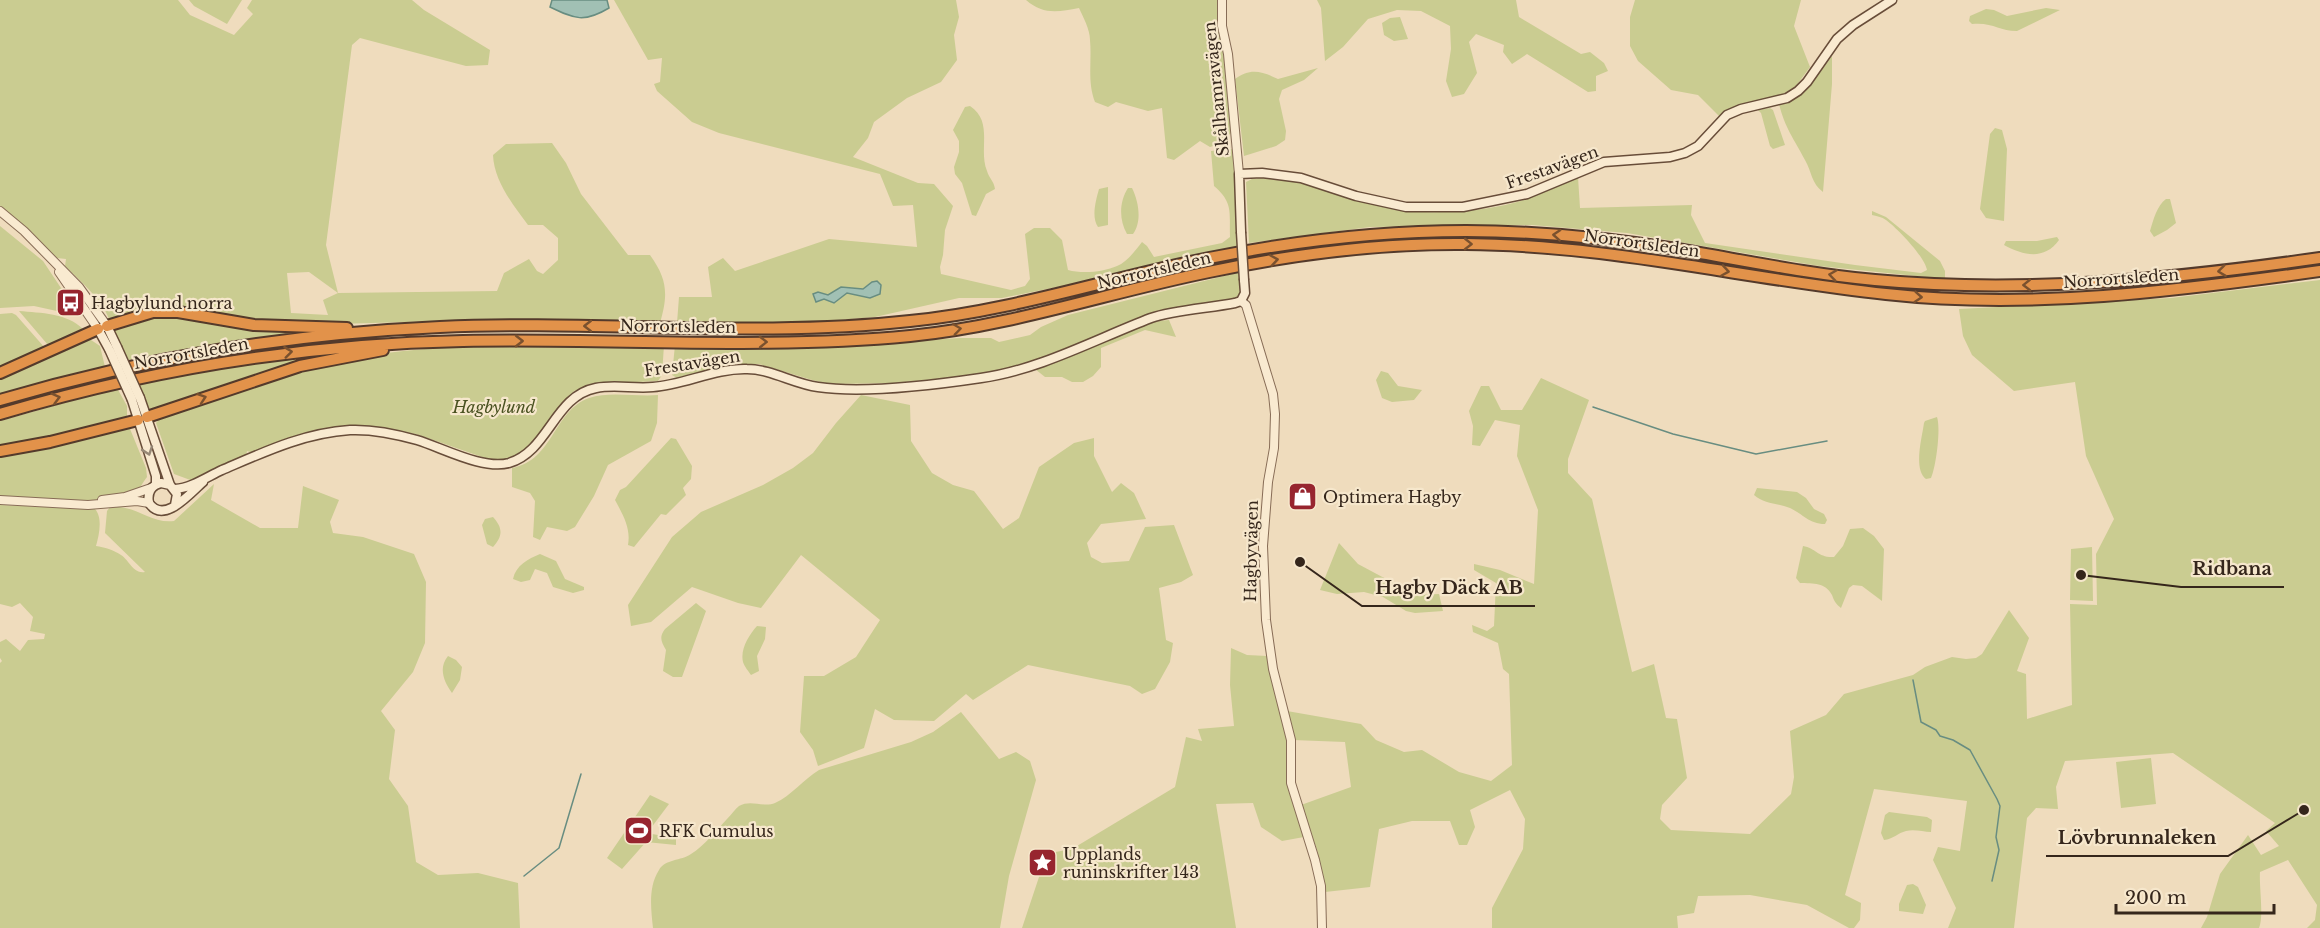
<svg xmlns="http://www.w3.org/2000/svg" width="2320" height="928" font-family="'Libre Baskerville',serif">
<rect width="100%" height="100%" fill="#efdcbd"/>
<path fill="#cacc91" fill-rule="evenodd" d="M0,0H178L190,15L234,35L253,14L247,8L252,0H412L424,10L490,50L488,65L466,66L360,38L352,45L326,245L338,293L497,291L504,273L529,259L537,271L543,274L558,260V238L543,225H528C513,205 494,181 493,155L506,144L552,143L566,163L581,194L628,255H650C668,280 668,295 660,323L441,321L337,324H276L155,307L138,311L113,321L109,319C101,298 81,282 65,266L66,259L57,258L0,207ZM309,272L338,293L323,300L328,315L291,313L287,273Z
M189,0H242L227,24L194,6Z
M614,0H956L959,17L954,35L957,60L941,82L907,98L874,122L868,138L853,157L918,183L934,184L953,206L945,230L943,255L940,267L941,274L1011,290L1025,286L1030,279L1025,234L1034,228H1050L1062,240L1068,270C1082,274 1104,272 1117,266C1127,262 1135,251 1142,242L1147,246L1154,257L1222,243L1230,237C1229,213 1234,203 1214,186L1211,151L1234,149L1239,247L1132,272L1002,298H959L875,317L792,324L677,323L679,297H712L708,267L723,258L735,271L829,239L917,247L913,205L893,206L880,174L719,133L692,122L657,91L654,84L660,82L662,58L648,60Z
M1026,0H1218L1232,132L1219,144L1210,147L1200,141L1174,160L1167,158L1162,108L1148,111L1116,102L1108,107L1095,102C1087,81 1092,62 1090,40C1090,29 1083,17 1079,8C1058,12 1043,15 1026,0Z
M1317,0H1516L1519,17L1581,54L1590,52L1604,63L1608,71L1596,76V91L1588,92L1527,54L1512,64L1503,52L1504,45L1476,34L1469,42L1477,73L1464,94L1452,97L1446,81L1451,49L1450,26L1421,11L1397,10L1368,19L1343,47L1325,61L1321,8Z
M1635,0H1801L1794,26L1810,67L1796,86L1780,96L1744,104L1719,116L1698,95L1671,90L1638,61L1630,46V17Z
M2046,8L2060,10L2017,31C1999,31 1993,22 1972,24L1969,21L1970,16L1986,9L1994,10L2007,16Z
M1400,17L1408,39L1394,41L1384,35L1382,23L1390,18Z
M1832,56V84L1823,192C1811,183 1812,172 1805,160C1794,139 1785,128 1779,104C1807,93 1815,79 1832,56Z
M1318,68L1304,80L1282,90L1279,99L1286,131L1285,140L1276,146L1244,156L1235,79C1250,68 1261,71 1278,79Z
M970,106C994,122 978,149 987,171C989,178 994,181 995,189L986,194L976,216L972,215L962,183L955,174L954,167L959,152V141L953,130L965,107Z
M1770,108L1773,110L1785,145L1773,149L1770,146L1761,113L1758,110Z
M1995,128L2002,130L2007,149L2004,221L1986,218L1980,209L1990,134Z
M1273,177C1316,184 1357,204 1401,210C1434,215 1492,211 1523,200C1542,193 1560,184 1578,177L1580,208L1692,205L1691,215L1705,243L1855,265L1921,273L1927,270C1925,257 1897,228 1886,220C1882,217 1876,216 1872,215V211L1886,217L1940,261L1945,271V279L1819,266L1627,233L1532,225L1370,227L1249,243L1246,182L1252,179Z
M1108,187V225L1098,227C1091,217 1096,200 1099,189Z
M1128,188H1132C1139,202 1142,222 1133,234H1127C1119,220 1119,202 1128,188Z
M2166,199H2170L2176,223L2167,230L2154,237L2150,231C2153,221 2157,205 2166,199Z
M0,226L43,261L73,306L66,313L34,306L0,308Z
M2057,237L2059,240C2045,260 2024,256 2004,245L2006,241H2037Z
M1240,272C1241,284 1244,294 1233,300L1153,314L1004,372L898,383L829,384L812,380L759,364H748L689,379H679L672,375L675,345H837L961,338H991L999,342L1030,335L1041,327L1068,315Z
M2320,280V928H2307L2315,920L2317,905L2288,860L2260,872C2259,887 2264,917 2259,928H2201L2207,917L2220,874L2248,835L2261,855L2279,846L2266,831L2275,823L2173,753L2065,761L2056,787L2058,809L2036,808L2027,818L2014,928H1948L1956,908L1933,860L1938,847L1960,851L1967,801L1874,789L1845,895L1861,903L1860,920L1854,928H1849L1807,905L1750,895L1698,896L1694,913L1677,916L1678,928H1492V908L1523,849L1525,819L1510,790L1470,810L1475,827L1467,845H1459L1450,821H1412L1379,829L1370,887L1325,892L1317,850L1301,805L1351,787L1345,742L1293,740L1287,711L1361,724L1376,740L1404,752L1422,750L1459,772L1491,781L1512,765L1509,674L1503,669L1498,643L1473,632L1472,625L1487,631L1494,626L1496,583L1474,570V564L1500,570L1534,584L1538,510L1517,456L1520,425L1495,420L1480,446L1472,445L1473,426L1469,411L1481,386H1489L1501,410H1522L1541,378L1589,400L1568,459V473L1592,499L1632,672L1654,664L1666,718L1677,719L1687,778L1662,805L1660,819L1671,830L1750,834L1791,794L1794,777L1790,731L1826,715L1844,694L1913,675L1925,667L1952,657L1966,659L1976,658L1982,654L2009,610L2029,638L2017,671L2026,674L2027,719L2072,705L2070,604L2097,605L2096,554L2114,519L2086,456L2075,382L2014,391L1972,355L1963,336L1959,309L2171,298Z
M19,311C41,313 67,313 83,329L48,345Z
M12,313L16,315L45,348L0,371V314Z
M180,316L240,327L302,332L166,352L128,360L111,329L143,317Z
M1169,320L1176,337L1145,330L1101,348V367L1093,376L1083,382H1072L1062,377H1045L1035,369C1073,353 1128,323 1169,320Z
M88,338L100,346L105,367L0,397V378Z
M664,345L662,375L658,381L597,384L574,391L539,437L520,455L502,460L485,458L416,434L360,426L318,431L293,437L253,453L247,451L246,456L193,481L174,474L156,423L159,419L200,406L201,403C247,388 293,370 341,360C445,340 558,346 664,345Z
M328,354L154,409L147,408L138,384L252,364Z
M1381,371L1388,373L1398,386L1422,390L1414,400L1392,402L1382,398L1376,380Z
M117,388L127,406V419L0,448V421Z
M658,395L657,423L651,441L608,465L594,496L575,527L567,531L547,527L540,540L533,537L535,501L530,493L512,487V468C554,460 553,411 589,398C610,391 636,397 658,395Z
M861,395L910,405L911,441L932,473L953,485L974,491L1003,529L1019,518L1039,467L1074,443L1094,438V456L1112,492L1121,483L1134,493L1146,519L1101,524L1087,543L1091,557L1102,563L1129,561L1145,527L1174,525L1193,575L1181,582L1159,588L1166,640L1173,643L1170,662L1155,689L1142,694L1130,686L1028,665L973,700L966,694L934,721L894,720L875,709L864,748L818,766L813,750L800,732L804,676H824L856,657L880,620L801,555L761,608L738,603L692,587L651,622L631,626L628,605L672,537L701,512L763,485L793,468L813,453L836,423Z
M1937,417C1941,428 1936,467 1931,478L1926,479C1913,469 1922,438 1924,423L1925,421Z
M128,424L146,468L147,477C143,482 140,489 136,491C102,507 37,499 0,497V456Z
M671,438L676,439L692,466L691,479L683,488L686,495L666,515L661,514L634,547L628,545C631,528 623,515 615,500L620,490L626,487Z
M214,484L211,500L260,528H298L303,486L339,500L330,522L333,533L363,537L414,554L426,582L425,643L413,672L381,711L395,730L389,779L408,806L416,862L438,875L478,873L518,883L520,928H0V663L2,661L0,658V642L6,639L20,651L28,640L44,639L45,634L30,631L33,617L20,603L12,607L0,604V505L95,509C103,518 99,535 96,546C104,547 114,550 121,555C130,561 133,574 145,572L105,533L107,511L110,507C135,504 150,524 174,521Z
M1757,488L1797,492L1806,498L1814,509L1824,514L1827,520L1825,524C1809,524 1803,514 1790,508C1777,503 1764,504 1754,495Z
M493,517C503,528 503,536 493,547L487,544L482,525L485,519Z
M1863,528L1874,536L1884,549L1882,601L1862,586L1853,585L1849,588L1841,608C1836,604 1834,601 1832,595C1825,582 1814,584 1800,583L1796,578L1803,546C1816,548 1818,558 1834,557L1843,546L1850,529Z
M1339,543L1358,564L1416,595L1439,594L1443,611L1415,613L1406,611L1383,597L1364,592L1337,594L1320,590Z
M2092,547L2093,601L2070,600L2071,549Z
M540,554L556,561L565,579L584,587V590L573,593L553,587L547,573L535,569L530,580L521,582L513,579C516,565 528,559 540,554Z
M696,603L706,611L682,677H673L663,671L666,650C661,641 659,637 665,629Z
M757,626L766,627L765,639L757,656L759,671L751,675C749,672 744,666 743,662C740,649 749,635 757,626Z
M1231,648L1247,655L1267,656L1289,739V788L1304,837L1282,841L1261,827L1253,803L1216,804L1236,928H1022L1045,859L1050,853L1072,849L1175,787L1186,737L1202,741L1198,729L1234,726L1230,685Z
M448,656L456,660L462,667L460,680L452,693C444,682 438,668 448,656Z
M961,712L999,759L1016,752L1030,761L1036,780L1009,876L1000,928H653C651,909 648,887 659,870C665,859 681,861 691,854C704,846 716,831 727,819C731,815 735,809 739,806C751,799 764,808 775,803C791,796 804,779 819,770L911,742L933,732Z
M2151,758L2156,804L2121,808L2116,762Z
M650,795L669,804L651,828L652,834L676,838V845L646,842L622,869L607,858Z
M1889,812L1927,817L1932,820L1931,832C1923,832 1915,829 1906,831C1898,833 1893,839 1884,840L1881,833L1885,815Z
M1913,884L1918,887L1926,905L1923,914L1899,911V904L1907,885Z"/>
<path fill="#a1c0b4" stroke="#688d81" stroke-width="1.5" d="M552,0H607L609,8C584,23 575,19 550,7Z
M877,281L881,285L880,294L870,298L847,293L834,303L824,299L816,302L813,294L818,292L828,295L841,287L863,289L872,282Z"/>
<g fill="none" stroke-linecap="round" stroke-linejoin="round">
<path stroke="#688d81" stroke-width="1.5" d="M1593,407L1673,434L1756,454L1827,441
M1913,680L1921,722L1936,730L1940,736L1953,740L1970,750L1997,799L2000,806L1996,837L1999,850L1992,881
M524,876L559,848L581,774"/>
<defs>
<path id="tertiary" d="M1222,0V26L1228,54L1239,174
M0,211L24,231L79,287L107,326
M59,272L98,329
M1241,301L1246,305L1273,394L1275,414L1274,448L1268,482L1263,546L1266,620L1273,669L1291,740V783L1315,860L1321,886L1322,928
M0,500L88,505L137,501L149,503
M102,500L125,497L151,488"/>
<path id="secondary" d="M1241,232L1239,174L1262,173L1301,178L1356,196L1406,207H1463L1527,194L1604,162L1670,157L1685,153L1698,146L1727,115L1741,109L1787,98L1798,91L1807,82L1837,39L1853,25L1892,0
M109,349L98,329L107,326L117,347
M140,398L170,485L177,494L175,505
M132,400L156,476V483
M170,485L161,483C151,485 147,493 149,503C164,525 190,493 203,482
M175,489C191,488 207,477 222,470C264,452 304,433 350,430C373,429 396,434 417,440C443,448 483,470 509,463C549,451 554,396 596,388C615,384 634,389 653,387C684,385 715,368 747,369C771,369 794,384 818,387C864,394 934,385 981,378C1039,370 1096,339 1151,318C1174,310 1210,308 1235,303L1241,301L1245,293L1244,280"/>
<path id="motorway" d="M107,326L153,312H178L254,325L347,328
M0,373L98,329
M0,400C147,357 287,334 440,327C596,320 754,338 910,321C1012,311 1109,278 1209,258C1294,241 1380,231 1466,231C1537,231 1607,238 1677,249C1743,260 1808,274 1875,280C2024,294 2172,279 2320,258
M0,414C151,369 305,344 463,341C612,338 762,350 910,336C1012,326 1110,292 1209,272C1294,254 1380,243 1466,244C1610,245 1744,279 1886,294C2030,310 2177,291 2320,271
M147,417L300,366L383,350
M0,451L50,442L138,420"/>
</defs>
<use href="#tertiary" stroke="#876c56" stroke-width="10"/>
<use href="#secondary" stroke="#684d39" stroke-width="11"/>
<use href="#motorway" stroke="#543a2b" stroke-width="14"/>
<use href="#tertiary" stroke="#f9ead0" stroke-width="8"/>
<use href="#secondary" stroke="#f9ead0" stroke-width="8"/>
<use href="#motorway" stroke="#e2924a" stroke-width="10"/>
<defs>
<path id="secondary-bridge" d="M1241,232L1244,280
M117,347L140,398
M109,349L132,400"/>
</defs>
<use href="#secondary-bridge" stroke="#684d39" stroke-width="11" stroke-linecap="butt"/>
<use href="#secondary-bridge" stroke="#f9ead0" stroke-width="8"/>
</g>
<defs><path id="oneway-chevron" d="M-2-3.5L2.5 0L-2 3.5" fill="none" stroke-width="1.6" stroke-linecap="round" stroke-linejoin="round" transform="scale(1.5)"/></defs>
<g stroke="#7a512e">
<use href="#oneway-chevron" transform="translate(1557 235) rotate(-176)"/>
<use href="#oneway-chevron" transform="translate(1468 244) rotate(1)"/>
<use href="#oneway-chevron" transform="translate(1274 260) rotate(-9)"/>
<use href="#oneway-chevron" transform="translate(1725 271) rotate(9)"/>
<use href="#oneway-chevron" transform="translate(2222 271) rotate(173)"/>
<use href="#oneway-chevron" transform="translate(1833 275) rotate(-172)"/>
<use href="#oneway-chevron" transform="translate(2027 285) rotate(179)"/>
<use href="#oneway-chevron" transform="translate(1918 297) rotate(4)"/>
<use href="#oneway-chevron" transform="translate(588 326) rotate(180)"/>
<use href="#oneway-chevron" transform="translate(957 329) rotate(-8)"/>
<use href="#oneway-chevron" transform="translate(519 341)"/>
<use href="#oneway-chevron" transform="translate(763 342) rotate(-1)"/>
<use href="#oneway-chevron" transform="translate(288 352) rotate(-7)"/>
<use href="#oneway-chevron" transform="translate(56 398) rotate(-15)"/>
<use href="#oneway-chevron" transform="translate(202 398) rotate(-19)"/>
</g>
<use stroke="#978876" href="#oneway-chevron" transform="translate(148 451) rotate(71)"/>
<defs>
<symbol id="bus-square" viewBox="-11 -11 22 22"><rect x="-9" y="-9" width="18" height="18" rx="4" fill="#97252f" stroke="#f6e7cc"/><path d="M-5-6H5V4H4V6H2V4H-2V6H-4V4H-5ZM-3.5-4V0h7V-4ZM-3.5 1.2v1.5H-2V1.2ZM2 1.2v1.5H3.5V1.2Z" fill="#fff"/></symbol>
<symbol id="shop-square" viewBox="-11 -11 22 22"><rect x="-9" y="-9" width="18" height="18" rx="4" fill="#97252f" stroke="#f6e7cc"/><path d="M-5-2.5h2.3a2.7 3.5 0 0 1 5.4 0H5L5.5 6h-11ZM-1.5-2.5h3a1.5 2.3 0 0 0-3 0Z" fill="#fff"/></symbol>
<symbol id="stadium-square" viewBox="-11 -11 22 22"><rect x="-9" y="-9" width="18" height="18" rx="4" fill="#97252f" stroke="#f6e7cc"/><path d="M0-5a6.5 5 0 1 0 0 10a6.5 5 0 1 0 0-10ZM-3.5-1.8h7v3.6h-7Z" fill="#fff"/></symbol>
<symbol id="sight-square" viewBox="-11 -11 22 22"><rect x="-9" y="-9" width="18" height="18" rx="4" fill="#97252f" stroke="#f6e7cc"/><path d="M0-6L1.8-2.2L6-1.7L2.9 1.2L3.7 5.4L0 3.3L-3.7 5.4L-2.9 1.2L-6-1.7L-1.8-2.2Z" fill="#fff"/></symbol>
</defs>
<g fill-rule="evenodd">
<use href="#bus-square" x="54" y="286" width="33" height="33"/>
<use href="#shop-square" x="1286" y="480" width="33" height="33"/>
<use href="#stadium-square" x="622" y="814" width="33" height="33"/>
<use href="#sight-square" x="1026" y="846" width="33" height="33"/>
</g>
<g text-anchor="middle" stroke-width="4.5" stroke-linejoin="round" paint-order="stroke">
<g font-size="16" fill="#35261b" stroke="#f6e7cc">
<text transform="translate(1216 89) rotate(-96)" y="6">Skålhamravägen</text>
<text transform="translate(1552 167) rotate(-20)" y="6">Frestavägen</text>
<text transform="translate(1642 243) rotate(8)" y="6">Norrortsleden</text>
<text transform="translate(1154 270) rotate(-13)" y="6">Norrortsleden</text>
<text transform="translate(2121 278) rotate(-4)" y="6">Norrortsleden</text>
<text transform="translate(678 326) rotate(1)" y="6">Norrortsleden</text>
<text transform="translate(191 353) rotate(-10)" y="6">Norrortsleden</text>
<text transform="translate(692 363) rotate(-9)" y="6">Frestavägen</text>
<text transform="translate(1251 551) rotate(-89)" y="6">Hagbyvägen</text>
</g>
<g font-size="16" fill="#35261b" stroke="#f6e7cc" text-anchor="start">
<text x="91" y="309">Hagbylund norra</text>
<text x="1323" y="503">Optimera Hagby</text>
<text x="659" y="837">RFK Cumulus</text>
<text x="1063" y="860">Upplands<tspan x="1063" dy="18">runinskrifter 143</tspan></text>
</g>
<g font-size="16" font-style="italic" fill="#4a5221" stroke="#f6e7cc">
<text x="494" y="413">Hagbylund</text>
</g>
</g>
<path fill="none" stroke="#35261b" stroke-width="2" d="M2081 575L2181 587H2284M1300 562L1362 606H1535M2304 810L2228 856H2046"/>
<g fill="#35261b" stroke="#f6e7cc" stroke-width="2">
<circle cx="2081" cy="575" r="6"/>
<circle cx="1300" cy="562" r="6"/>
<circle cx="2304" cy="810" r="6"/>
</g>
<g font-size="18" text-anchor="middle" font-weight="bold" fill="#35261b" stroke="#f6e7cc" stroke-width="4.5" stroke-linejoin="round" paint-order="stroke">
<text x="2232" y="575">Ridbana</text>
<text x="1449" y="594">Hagby Däck AB</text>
<text x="2137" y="844">Lövbrunnaleken</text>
</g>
<path d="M2116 904v9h158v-9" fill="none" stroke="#35261b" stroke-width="3"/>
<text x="2125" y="904" font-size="18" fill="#35261b" stroke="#f6e7cc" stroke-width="4.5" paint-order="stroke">200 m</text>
</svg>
